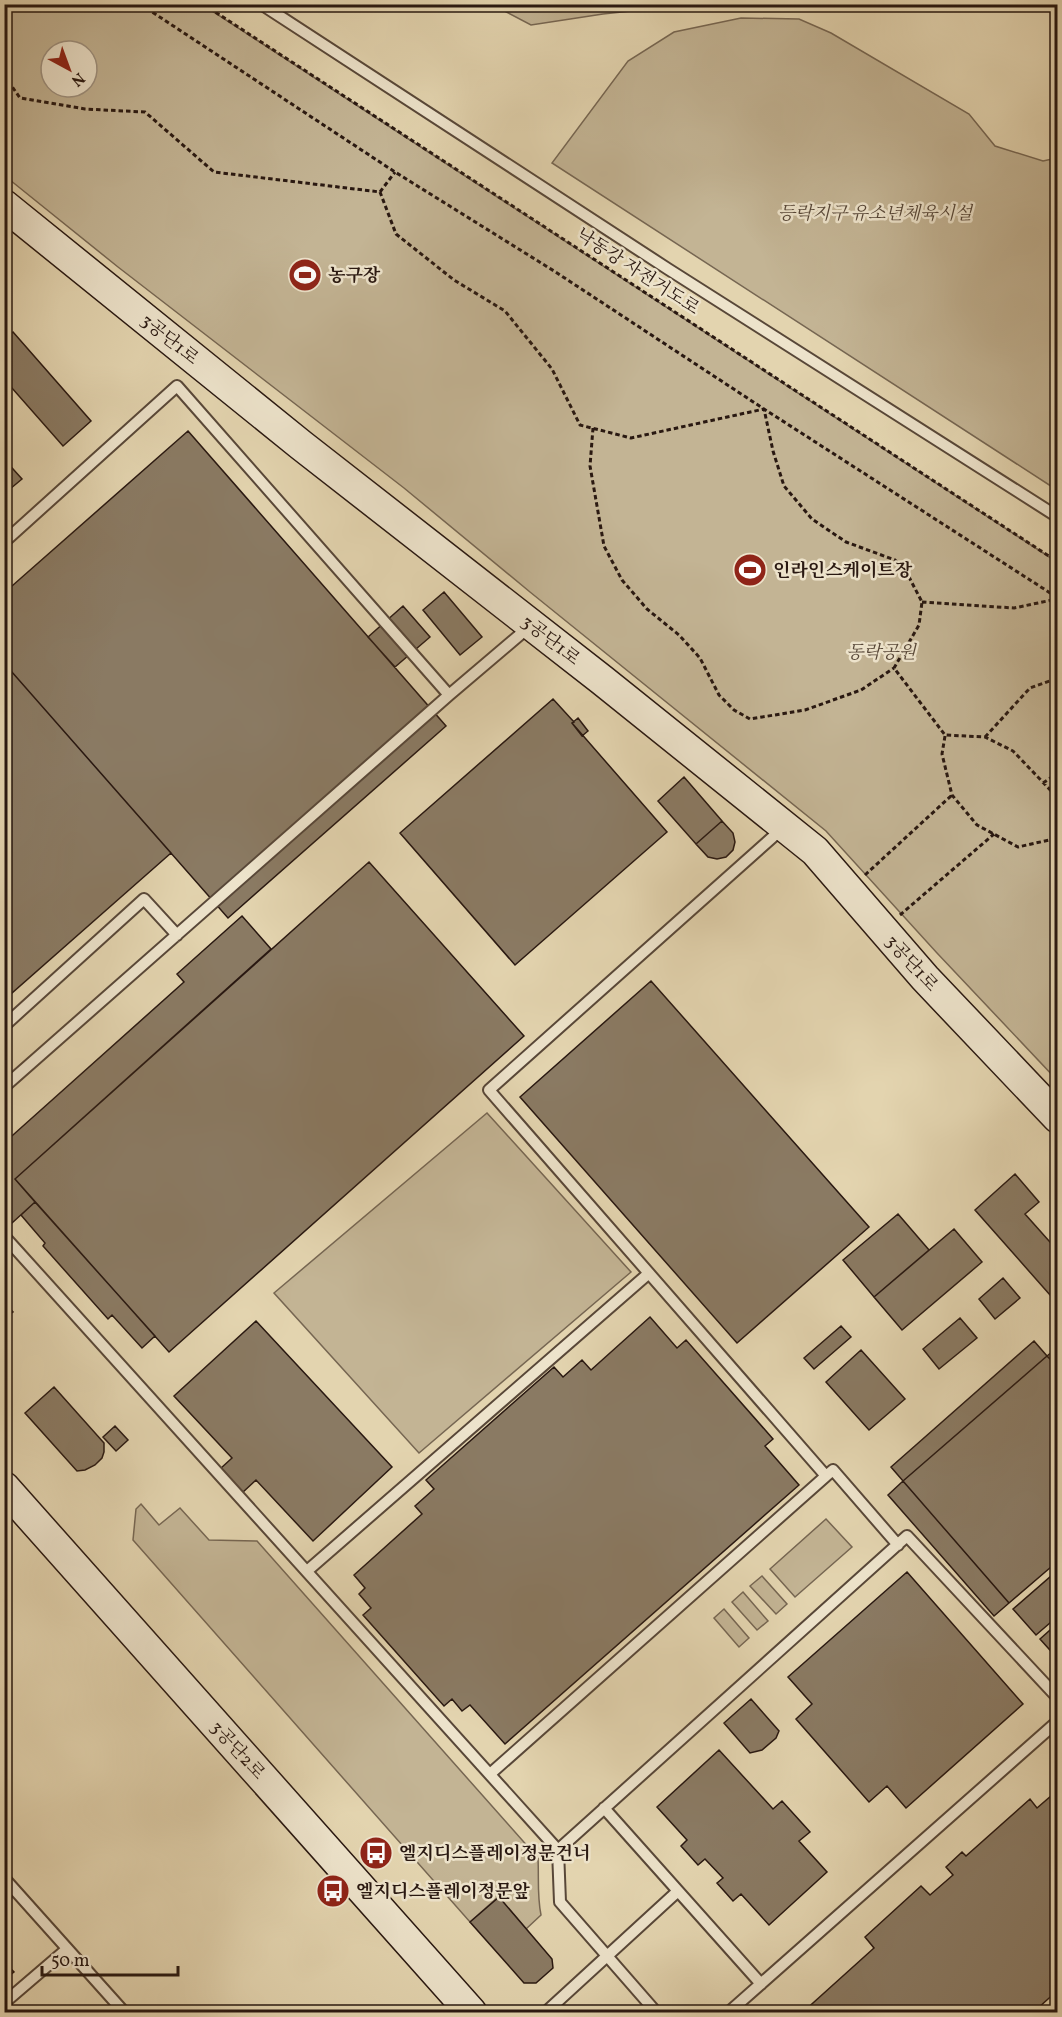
<svg xmlns="http://www.w3.org/2000/svg" width="1062" height="2017" font-family="Vollkorn,'Noto Serif KR',serif">
<rect width="100%" height="100%" fill="#e3d4af"/>
<filter id="stains"><feTurbulence type="fractalNoise" baseFrequency=".00333" numOctaves="4"/><feColorMatrix values="0 0 0 0 .2 0 0 0 0 .09 0 0 0 0 .02 0 0 0 .5 -.17"/></filter>
<radialGradient id="worn" r=".72"><stop offset=".6" stop-color="#630" stop-opacity="0"/><stop offset="1" stop-color="#630" stop-opacity=".3"/></radialGradient>
<path fill="#c3b494" stroke="#766652" stroke-width="1.5" fill-rule="evenodd" d="M4,5H203L1057,562V1080L937,953L826,831L530,592L404,488L118,267L5,176ZM51,51H87V87H51Z
M493,5H660L650,9L603,14L531,25Z
M741,18L799,19L831,33L969,114L995,146L1043,161L1057,158V490L552,163L628,61L674,32Z
M487,1113L631,1272L419,1453L274,1293Z
M141,1504L159,1525L180,1508L209,1540L257,1541L538,1858C539,1878 537,1896 541,1915L526,1929L498,1897L470,1922L133,1540L136,1509Z
M826,1519L852,1547L795,1597L770,1569Z
M762,1576L787,1604L776,1614L750,1586Z
M743,1592L768,1621L757,1630L732,1602Z
M724,1609L749,1638L739,1647L714,1618Z"/>
<path fill="#8a7a63" stroke="#291811" stroke-width="1.5" d="M13,332L91,421L63,446L4,379V339Z
M188,431L446,726L228,918L4,663V593Z
M4,459L22,479L4,494Z
M444,592L482,637L460,655L423,610Z
M403,606L430,637L395,667L368,637Z
M4,663L171,853L4,1000Z
M553,699L574,722L572,723L667,832L515,965L400,833Z
M578,718L588,731L582,736L572,723Z
M684,777L722,821L696,844L658,801Z
M722,821L733,833L735,842L733,850L726,857L717,859L708,857L696,844Z
M369,862L524,1036L169,1352L15,1179Z
M242,916L271,949L15,1179L35,1202L12,1223L4,1214V1143L184,982L177,974Z
M651,981L869,1227L737,1343L520,1097Z
M1015,1174L1039,1202L1025,1214L1058,1251V1304L975,1210Z
M35,1202L155,1336L142,1348L112,1315L108,1319L43,1246L45,1243L21,1215Z
M898,1214L929,1250L874,1297L843,1260Z
M954,1229L982,1262L902,1330L874,1297Z
M1003,1278L1020,1298L995,1319L979,1299Z
M4,1303L13,1312L4,1319Z
M650,1317L677,1348L686,1340L773,1439L765,1446L799,1485L505,1744L470,1705L462,1711L452,1699L444,1706L363,1615L371,1608L359,1594L365,1588L354,1575L422,1514L415,1506L434,1489L426,1480L554,1367L563,1377L582,1360L591,1370Z
M960,1318L977,1338L939,1369L923,1349Z
M256,1321L392,1467L313,1541L256,1480L242,1493L220,1469L232,1458L174,1396Z
M841,1326L851,1337L814,1369L804,1358Z
M1034,1341L1047,1356L903,1481L891,1467Z
M1058,1347V1367L1047,1356Z
M861,1350L905,1399L869,1430L826,1382Z
M1047,1356L1058,1367V1561L1009,1603L903,1481Z
M54,1387L104,1443V1452L102,1458L95,1465L85,1470L77,1471L25,1413Z
M115,1426L128,1440L116,1451L103,1437Z
M903,1481L1009,1603L994,1616L888,1495Z
M1058,1570V1616L1036,1635L1013,1609Z
M907,1572L1023,1704L906,1808L887,1786L869,1802L796,1719L812,1704L788,1677Z
M1058,1623V1659L1040,1639Z
M751,1699L779,1731L776,1738L762,1750L750,1753L724,1723Z
M719,1750L773,1809L782,1801L810,1832L799,1841L827,1872L769,1925L741,1894L733,1901L717,1883L723,1878L705,1859L698,1865L681,1846L687,1840L657,1807Z
M1058,1790V1990L1037,2009L1040,2012H803L874,1948L865,1937L921,1886L930,1895L953,1875L946,1867L962,1852L966,1856L1030,1799L1037,1808Z
M499,1897L552,1959L553,1968L536,1983H524L470,1922Z
M4,1962L14,1972L4,1980Z"/>
<g fill="none" stroke-linecap="round" stroke-linejoin="round">
<defs>
<path id="lane" d="M261,4L668,269L1058,517
M4,542L177,386L449,695
M784,827L489,1090L826,1476L833,1470L898,1545
M4,1026L144,899L177,935
M4,1087L449,695L529,627
M4,1236L558,1850L560,1902L656,2012
M307,1571L648,1274
M490,1774L826,1476
M604,1808L761,1984
M558,1850L907,1536L1058,1698
M4,1878L124,2012
M4,2003L67,1949
M546,2012L678,1891
M729,2012L1058,1721"/>
<path id="secondary" d="M4,205L301,445L602,680L815,851L925,978L1058,1118
M4,1487L471,2012"/>
</defs>
<use href="#lane" stroke="#584738" stroke-width="14"/>
<use href="#secondary" stroke="#291811" stroke-width="33"/>
<path stroke="#291811" stroke-width="3" stroke-dasharray="4.5 3" stroke-linecap="butt" d="M140,4L395,172L554,271L764,409L1058,598
M203,4L1058,562
M4,75L20,98L85,109L145,112L214,172L380,192L396,234L454,280L505,311L552,369L580,425L631,438L764,409L773,451L784,486L812,519L846,542L895,560L909,577L922,602L919,625L894,668L945,735L985,737L1013,751L1058,798
M380,192L395,172
M593,428L590,466L604,546L622,580L647,609L679,635L700,658L719,695L734,710L750,719L805,710L861,690L894,668
M922,602L1014,608L1057,599
M945,736L942,754L952,795L977,825L1018,847L1058,838
M985,737L1030,688L1058,678
M1043,783L1058,773
M865,875L952,795
M900,915L994,834"/>
<use href="#lane" stroke="#ede3cb" stroke-width="10"/>
<use href="#secondary" stroke="#ede3cb" stroke-width="30"/>
</g>
<defs>
<symbol id="stadium-disc" viewBox="-11 -11 22 22"><circle r="9.5" fill="#8f2418" stroke="#ede3cb"/><path d="M0-5a6.5 5 0 1 0 0 10a6.5 5 0 1 0 0-10ZM-3.5-1.8h7v3.6h-7Z" fill="#fff"/></symbol>
<symbol id="bus-disc" viewBox="-11 -11 22 22"><circle r="9.5" fill="#8f2418" stroke="#ede3cb"/><path d="M-5-6H5V4H4V6H2V4H-2V6H-4V4H-5ZM-3.5-4V0h7V-4ZM-3.5 1.2v1.5H-2V1.2ZM2 1.2v1.5H3.5V1.2Z" fill="#fff"/></symbol>
</defs>
<g fill-rule="evenodd">
<use href="#stadium-disc" x="286" y="256" width="38" height="38"/>
<use href="#stadium-disc" x="731" y="551" width="38" height="38"/>
<use href="#bus-disc" x="357" y="1834" width="38" height="38"/>
<use href="#bus-disc" x="314" y="1872" width="38" height="38"/>
</g>
<g text-anchor="middle" stroke-width="5" stroke-linejoin="round" paint-order="stroke">
<g font-size="18" font-style="italic" fill="#574738" stroke="#ede3cb">
<text x="875" y="219">등락지구 유소년체육시설</text>
<text x="881" y="658">동락공원</text>
</g>
<g font-size="18" fill="#291811" stroke="#ede3cb">
<text transform="translate(638 271) rotate(33)" y="6">낙동강 자전거도로</text>
<text transform="translate(170 339) rotate(39)" y="6">3공단1로</text>
<text transform="translate(551 640) rotate(38)" y="6">3공단1로</text>
<text transform="translate(912 963) rotate(48)" y="6">3공단1로</text>
<text transform="translate(238 1750) rotate(48)" y="6">3공단2로</text>
</g>
<g font-size="18" font-weight="bold" fill="#291811" stroke="#ede3cb" text-anchor="start">
<text x="328" y="281">농구장</text>
<text x="773" y="576">인라인스케이트장</text>
<text x="399" y="1859">엘지디스플레이정문건너</text>
<text x="356" y="1897">엘지디스플레이정문앞</text>
</g>
</g>
<rect width="1062" height="2017" fill="none" stroke="#e3d4af" stroke-width="24"/>
<rect x="6" y="6" width="1050" height="2005" fill="none" stroke="#291811" stroke-width="3"/>
<rect x="12" y="12" width="1038" height="1993" fill="none" stroke="#291811" stroke-width="1.5"/>
<g transform="translate(69 69) rotate(139)"><circle r="28" fill="#ede3cb" stroke="#9f9281" stroke-width="1.5"/>
<path d="M0-4.5L10 22L0 15L-10 22Z" fill="#8f2418"/>
<text y="-9" font-size="16" font-weight="bold" text-anchor="middle" fill="#291811">N</text>
</g>
<path d="M42 1966v9h136v-9" fill="none" stroke="#291811" stroke-width="3"/>
<text x="51" y="1966" font-size="18" fill="#291811" stroke="#ede3cb" stroke-width="4.5" paint-order="stroke">50 m</text>
<rect width="100%" height="100%" filter="url(#stains)"/>
<rect width="100%" height="100%" fill="url(#worn)"/>
</svg>
